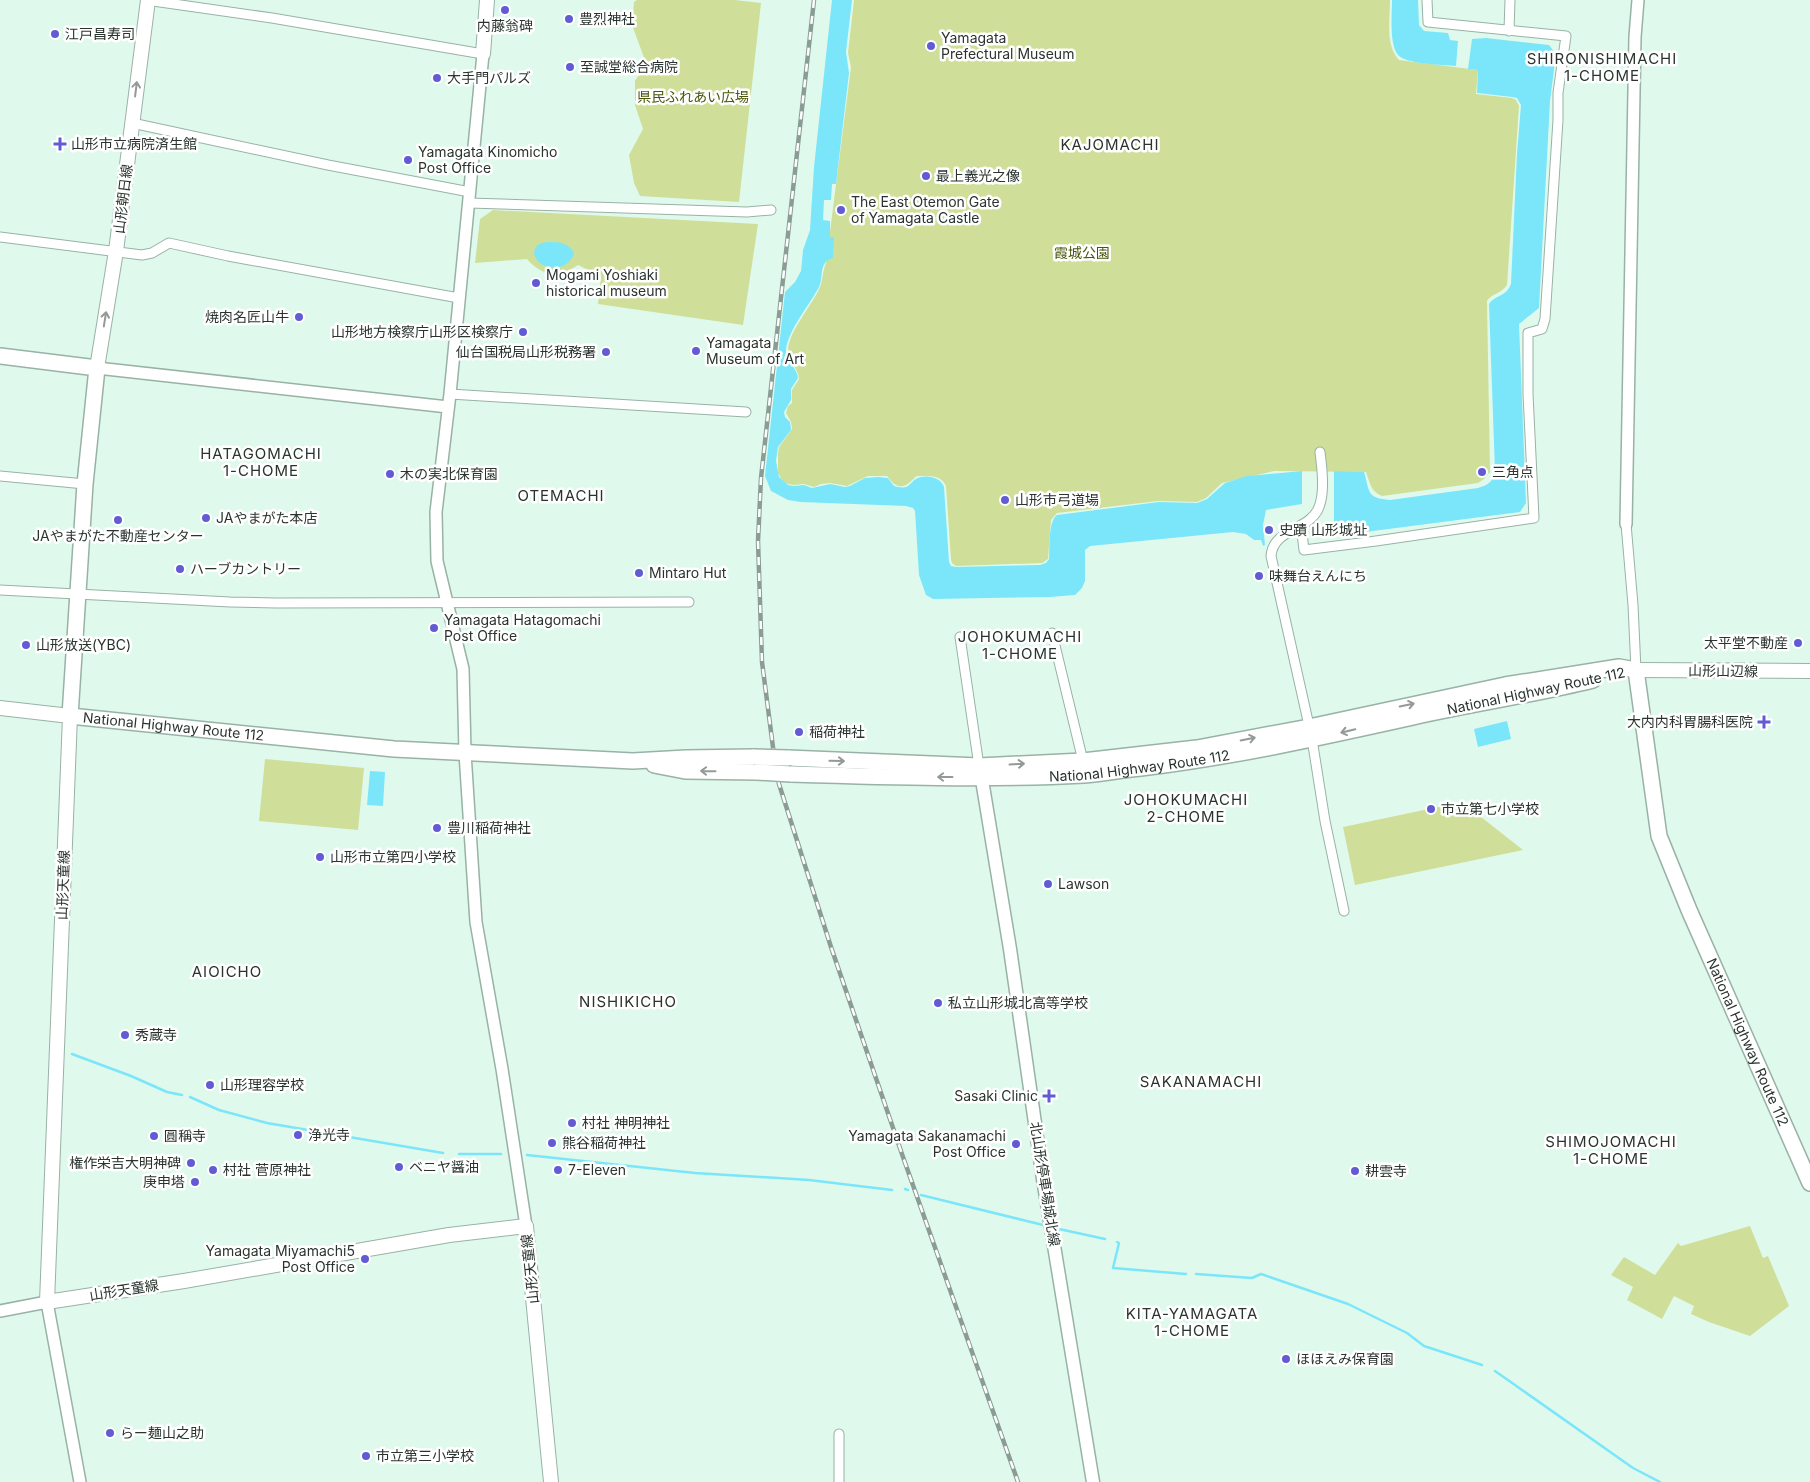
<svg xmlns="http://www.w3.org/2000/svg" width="1810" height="1482" font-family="Inter,'Noto Sans JP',sans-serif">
<rect width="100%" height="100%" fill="#e0f9ed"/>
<path fill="#cfdf99" d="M637,0H735L761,3L739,202L640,196L634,183L629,155L643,129L635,105V81L646,63L632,25L634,2Z
M854,0H1390C1390,20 1385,45 1399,60L1478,70L1476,94L1512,98L1516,100L1519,106L1507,285C1500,295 1492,293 1487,301L1490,472L1484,479L1478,483L1382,496C1371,492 1370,483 1366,472L1274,471L1222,483L1206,498L1197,502L1158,501L1057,513L1051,520L1048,559L1042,563L956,566L952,563L951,559L946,486C941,474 928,476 917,476C911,480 905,490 896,485C892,483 890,479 887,476H868L847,486L830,483L821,484L814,487L804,484L794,485L788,484L783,482L778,473V453L779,447L792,429L791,422L786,413L788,406L792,403V390L799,379C798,367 788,362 788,351C788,332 811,307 819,289C823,282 822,272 826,263L851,67L848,53Z
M493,210L758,224L743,325L598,304L601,276L578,265C559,278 541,276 527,259L475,263L480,219Z
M265,759L364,768L358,830L259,821Z
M1462,802L1523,850L1355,885L1343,827Z
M1750,1226L1763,1258L1768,1256L1789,1306L1750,1336L1709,1322L1691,1314L1694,1306L1674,1296L1662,1319L1627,1300L1633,1287L1611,1275L1624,1257L1655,1275L1678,1243L1681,1246Z"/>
<path fill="#7be6fa" d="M832,0H852L846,52L849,73L836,184H832L831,200H824L823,220L830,221V237H834L833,258C818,262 824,277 819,287C809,306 788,330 786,350C786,362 797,367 798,378L791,389V400L784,412L785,417L790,422L791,430L778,447L776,461L779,477L788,485L794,486L804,485L812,488L830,484L845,487L850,486L865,478L878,477L888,478L894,486C898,487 902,488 906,487C911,485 912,481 916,479C925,474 941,477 944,487L949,562L951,566L956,567L1040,565L1046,563L1049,559C1050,548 1048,521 1057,515L1159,502L1197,503L1207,499L1225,483L1247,476L1302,471V504L1266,510L1263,525L1265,545L1263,546L1261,540H1254L1246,534L1233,532L1090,546L1085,550V581L1082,588L1075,595L1050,597L933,599L926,595L919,575L915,511L913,508L906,506L801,502L788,500L771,491L765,476L785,292L795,282L801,271L803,250L810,230L814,167Z
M1392,0H1418L1419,25L1424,31L1448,33L1450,40L1458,41L1456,66C1444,65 1405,64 1398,55C1389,44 1392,14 1392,0Z
M1486,38L1549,45L1556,54L1550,101L1539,308L1519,324L1526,503L1520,512L1334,536V471L1364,472C1370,492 1366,498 1390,500L1478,488C1488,485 1493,482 1495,471L1489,304C1496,294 1505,298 1511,284L1517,154L1521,105L1517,98L1512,97L1477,93L1478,70L1468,69L1472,39Z
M548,242C559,242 568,242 574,253C569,272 540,273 534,254C535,245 539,243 548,242Z
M1507,721L1511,739L1478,747L1474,729Z
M370,771L385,772L383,806L367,805Z"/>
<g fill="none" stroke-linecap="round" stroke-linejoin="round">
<path stroke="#7be6fa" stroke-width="2.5" d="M72,1054L131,1076L167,1092L182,1095
M190,1097L219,1110L267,1123L443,1153
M459,1154H501
M527,1155L695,1173L809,1180L892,1190
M905,1189L908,1190
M921,1195L1043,1225
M1059,1229L1105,1239
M1117,1242L1119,1243L1113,1268L1186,1274
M1196,1274L1252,1278L1261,1274L1348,1304L1407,1333L1424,1346L1482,1365
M1495,1371L1633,1468L1660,1482"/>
<defs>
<path id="minor" d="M146,0L272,18L483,54
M1509,31L1510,0
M132,123L328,165L470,192
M469,203L747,212L771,210
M0,237L142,255L152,253L169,243L228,256L459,298
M450,394L746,412
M1320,452C1322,468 1325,492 1319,507C1310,531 1273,528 1271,556L1312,739L1325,821L1344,911
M0,476L85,484
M1626,524L1633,605L1636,670
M1301,525L1304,550L1376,541L1534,518L1528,394V333L1542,329L1545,319L1558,120V93L1566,36L1428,22L1427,0
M0,590L230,602L276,603L689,602
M1052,633L1083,761
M960,637L979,766
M839,1434V1482"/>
<path id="tertiary" d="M483,54L450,394L436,512L437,561L463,669L465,753L476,922L502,1069L526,1226
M97,368L448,407
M1626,524L1635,37L1638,0
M0,1311L47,1302L80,1482"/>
<path id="secondary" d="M980,768L1010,949L1043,1179L1093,1482"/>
<path id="primary" d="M483,54L487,0
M97,368L116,251L148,0
M1636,670L1810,671
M0,708L70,716L47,1302L184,1281L449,1235L526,1226L551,1482"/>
<g id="trunk">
<path id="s1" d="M0,356L97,368L85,484L70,716L394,749L633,761L686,758L754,757"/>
<path id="s2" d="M1636,670L1659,836L1689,910L1810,1183"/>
<path d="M788,758L979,766L1083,761L1197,748L1309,727L1505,685L1619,667L1636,670"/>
<path d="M654,765L685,771L757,772"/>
<path id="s3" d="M791,774C889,777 987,780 1084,775C1103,773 1122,770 1141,768C1233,757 1323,737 1413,717C1473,703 1533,695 1593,680"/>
</g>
</defs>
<use href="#minor" stroke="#99b2a6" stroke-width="11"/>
<use href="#tertiary" stroke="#99b2a6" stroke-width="14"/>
<use href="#secondary" stroke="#99b2a6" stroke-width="15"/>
<use href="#primary" stroke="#99b2a6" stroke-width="16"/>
<use href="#trunk" stroke="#99b2a6" stroke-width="18"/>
<use href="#minor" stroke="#fff" stroke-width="9"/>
<use href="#tertiary" stroke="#fff" stroke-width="11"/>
<use href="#secondary" stroke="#fff" stroke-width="12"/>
<use href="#primary" stroke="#fff" stroke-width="14"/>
<use href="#trunk" stroke="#fff" stroke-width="15"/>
<defs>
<path id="rail" d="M814,0L761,478L758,541L762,662L774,755L779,784L831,947L903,1157L1018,1482"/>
</defs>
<use href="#rail" stroke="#8a9c93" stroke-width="4.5"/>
<use href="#rail" stroke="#fff" stroke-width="2.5" stroke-dasharray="8" stroke-linecap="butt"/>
<defs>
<path id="trunk-bridge" d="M754,757L788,758
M757,772L791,774"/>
</defs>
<use href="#trunk-bridge" stroke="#99b2a6" stroke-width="18" stroke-linecap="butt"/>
<use href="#trunk-bridge" stroke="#fff" stroke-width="15"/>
</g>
<defs><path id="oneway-shaft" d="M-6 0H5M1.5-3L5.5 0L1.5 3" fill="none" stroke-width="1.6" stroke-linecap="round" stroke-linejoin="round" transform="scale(1.25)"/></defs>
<g stroke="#949a97">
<use href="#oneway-shaft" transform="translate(136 89) rotate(-83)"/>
<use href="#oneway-shaft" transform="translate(105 319) rotate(-81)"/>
<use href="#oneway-shaft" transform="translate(1407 705) rotate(-12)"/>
<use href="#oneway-shaft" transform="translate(1348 731) rotate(167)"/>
<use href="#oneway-shaft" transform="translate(1248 739) rotate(-11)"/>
<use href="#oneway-shaft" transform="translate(837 761) rotate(1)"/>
<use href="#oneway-shaft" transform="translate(1017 764) rotate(-3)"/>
<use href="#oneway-shaft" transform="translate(708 771) rotate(-179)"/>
<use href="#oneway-shaft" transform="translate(945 777) rotate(-180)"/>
</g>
<g fill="#615bd4" stroke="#fff" stroke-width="2">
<circle cx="505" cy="10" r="5"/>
<circle cx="569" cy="19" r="5"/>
<circle cx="55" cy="34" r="5"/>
<circle cx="931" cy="46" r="5"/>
<circle cx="570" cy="67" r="5"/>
<circle cx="437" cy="78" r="5"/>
<path d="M57.5 136.5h5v5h5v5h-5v5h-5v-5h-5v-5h5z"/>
<circle cx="408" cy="160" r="5"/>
<circle cx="926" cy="176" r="5"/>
<circle cx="841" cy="210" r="5"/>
<circle cx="536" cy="283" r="5"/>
<circle cx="299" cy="317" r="5"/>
<circle cx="523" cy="332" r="5"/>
<circle cx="696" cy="351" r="5"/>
<circle cx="606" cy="352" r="5"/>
<circle cx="1482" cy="472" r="5"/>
<circle cx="390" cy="474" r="5"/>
<circle cx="1005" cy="500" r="5"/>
<circle cx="206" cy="518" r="5"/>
<circle cx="118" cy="520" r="5"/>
<circle cx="1269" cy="530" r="5"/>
<circle cx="180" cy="569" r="5"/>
<circle cx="639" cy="573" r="5"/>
<circle cx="1259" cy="576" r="5"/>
<circle cx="434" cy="628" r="5"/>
<circle cx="1798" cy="643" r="5"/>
<circle cx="26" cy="645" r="5"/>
<path d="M1761.5 714.5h5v5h5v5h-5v5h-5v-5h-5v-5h5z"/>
<circle cx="799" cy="732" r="5"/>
<circle cx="1431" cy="809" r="5"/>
<circle cx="437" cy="828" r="5"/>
<circle cx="320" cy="857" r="5"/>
<circle cx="1048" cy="884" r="5"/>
<circle cx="938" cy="1003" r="5"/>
<circle cx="125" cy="1035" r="5"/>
<circle cx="210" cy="1085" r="5"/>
<path d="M1046.5 1088.5h5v5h5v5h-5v5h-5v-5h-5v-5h5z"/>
<circle cx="572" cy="1123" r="5"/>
<circle cx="298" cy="1135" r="5"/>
<circle cx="154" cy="1136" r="5"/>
<circle cx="552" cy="1143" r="5"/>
<circle cx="1016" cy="1144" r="5"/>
<circle cx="191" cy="1163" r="5"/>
<circle cx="399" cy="1167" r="5"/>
<circle cx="213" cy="1170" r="5"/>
<circle cx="558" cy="1170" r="5"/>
<circle cx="1355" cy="1171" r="5"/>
<circle cx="195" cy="1182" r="5"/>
<circle cx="365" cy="1259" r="5"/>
<circle cx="1286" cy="1359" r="5"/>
<circle cx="110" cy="1433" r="5"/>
<circle cx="366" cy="1456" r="5"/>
</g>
<g text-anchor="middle" stroke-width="5" stroke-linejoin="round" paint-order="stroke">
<g font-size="14" fill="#2a342f" stroke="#fff" text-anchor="start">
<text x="579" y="24">豊烈神社</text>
<text x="505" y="31" text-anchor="middle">内藤翁碑</text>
<text x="65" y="39">江戸昌寿司</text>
<text x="941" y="43">Yamagata<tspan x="941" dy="16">Prefectural Museum</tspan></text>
<text x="580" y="72">至誠堂総合病院</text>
<text x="447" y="83">大手門パルズ</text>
<text x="71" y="149">山形市立病院済生館</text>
<text x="418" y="157">Yamagata Kinomicho<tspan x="418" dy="16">Post Office</tspan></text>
<text x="936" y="181">最上義光之像</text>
<text x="851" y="207">The East Otemon Gate<tspan x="851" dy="16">of Yamagata Castle</tspan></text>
<text x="546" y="280">Mogami Yoshiaki<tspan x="546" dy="16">historical museum</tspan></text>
<text x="289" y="322" text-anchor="end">焼肉名匠山牛</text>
<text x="513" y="337" text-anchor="end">山形地方検察庁山形区検察庁</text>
<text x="706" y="348">Yamagata<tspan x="706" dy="16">Museum of Art</tspan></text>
<text x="596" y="357" text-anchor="end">仙台国税局山形税務署</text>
<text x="1492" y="477">三角点</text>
<text x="400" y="479">木の実北保育園</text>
<text x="1015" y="505">山形市弓道場</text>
<text x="216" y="523">JAやまがた本店</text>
<text x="1279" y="535">史蹟 山形城址</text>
<text x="118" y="541" text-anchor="middle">JAやまがた不動産センター</text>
<text x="190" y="574">ハーブカントリー</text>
<text x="649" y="578">Mintaro Hut</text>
<text x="1269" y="581">味舞台えんにち</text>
<text x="444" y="625">Yamagata Hatagomachi<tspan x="444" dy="16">Post Office</tspan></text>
<text x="1788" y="648" text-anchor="end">太平堂不動産</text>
<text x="36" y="650">山形放送(YBC)</text>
<text x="1753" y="727" text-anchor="end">大内内科胃腸科医院</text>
<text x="809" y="737">稲荷神社</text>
<text x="1441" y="814">市立第七小学校</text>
<text x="447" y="833">豊川稲荷神社</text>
<text x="330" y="862">山形市立第四小学校</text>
<text x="1058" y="889">Lawson</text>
<text x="948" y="1008">私立山形城北高等学校</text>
<text x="135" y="1040">秀蔵寺</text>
<text x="220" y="1090">山形理容学校</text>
<text x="1038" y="1101" text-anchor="end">Sasaki Clinic</text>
<text x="582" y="1128">村社 神明神社</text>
<text x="308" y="1140">浄光寺</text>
<text x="164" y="1141">圓稱寺</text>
<text x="1006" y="1141" text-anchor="end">Yamagata Sakanamachi<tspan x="1006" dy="16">Post Office</tspan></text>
<text x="562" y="1148">熊谷稲荷神社</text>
<text x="181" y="1168" text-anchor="end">権作栄吉大明神碑</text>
<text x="409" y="1172">ベニヤ醤油</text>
<text x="223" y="1175">村社 菅原神社</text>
<text x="568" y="1175">7-Eleven</text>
<text x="1365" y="1176">耕雲寺</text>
<text x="185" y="1187" text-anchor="end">庚申塔</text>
<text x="355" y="1256" text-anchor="end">Yamagata Miyamachi5<tspan x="355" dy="16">Post Office</tspan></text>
<text x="1296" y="1364">ほほえみ保育園</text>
<text x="120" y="1438">らー麺山之助</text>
<text x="376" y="1461">市立第三小学校</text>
</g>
<g font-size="14" fill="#4a560a" stroke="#fff">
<text x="693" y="102">県民ふれあい広場</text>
<text x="1082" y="258">霞城公園</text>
</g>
<g font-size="14" fill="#2a342f" stroke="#fff">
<text transform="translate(123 199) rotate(-83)" y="5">山形朝日線</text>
<text transform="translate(1723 671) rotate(1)" y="5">山形山辺線</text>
<text transform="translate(1536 691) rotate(-12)" y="5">National Highway Route 112</text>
<text dy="5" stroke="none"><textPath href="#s1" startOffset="551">National Highway Route 112</textPath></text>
<text dy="5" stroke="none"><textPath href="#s3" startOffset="349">National Highway Route 112</textPath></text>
<text transform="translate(63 885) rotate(-88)" y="5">山形天童線</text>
<text dy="5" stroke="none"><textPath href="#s2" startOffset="392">National Highway Route 112</textPath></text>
<text transform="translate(1045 1184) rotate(81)" y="5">北山形停車場城北線</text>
<text transform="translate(530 1269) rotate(-96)" y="5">山形天童線</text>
<text transform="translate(124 1290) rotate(-9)" y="5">山形天童線</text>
</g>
<g font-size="15" letter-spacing="1" fill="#2a342f" stroke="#fff">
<text x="1602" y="64">SHIRONISHIMACHI<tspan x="1602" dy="17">1-CHOME</tspan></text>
<text x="1110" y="150">KAJOMACHI</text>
<text x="261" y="459">HATAGOMACHI<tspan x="261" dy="17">1-CHOME</tspan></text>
<text x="561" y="501">OTEMACHI</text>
<text x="1020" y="642">JOHOKUMACHI<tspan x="1020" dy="17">1-CHOME</tspan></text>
<text x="1186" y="805">JOHOKUMACHI<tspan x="1186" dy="17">2-CHOME</tspan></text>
<text x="227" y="977">AIOICHO</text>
<text x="628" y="1007">NISHIKICHO</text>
<text x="1201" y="1087">SAKANAMACHI</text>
<text x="1611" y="1147">SHIMOJOMACHI<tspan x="1611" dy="17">1-CHOME</tspan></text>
<text x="1192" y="1319">KITA-YAMAGATA<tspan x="1192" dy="17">1-CHOME</tspan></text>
</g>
</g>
</svg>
